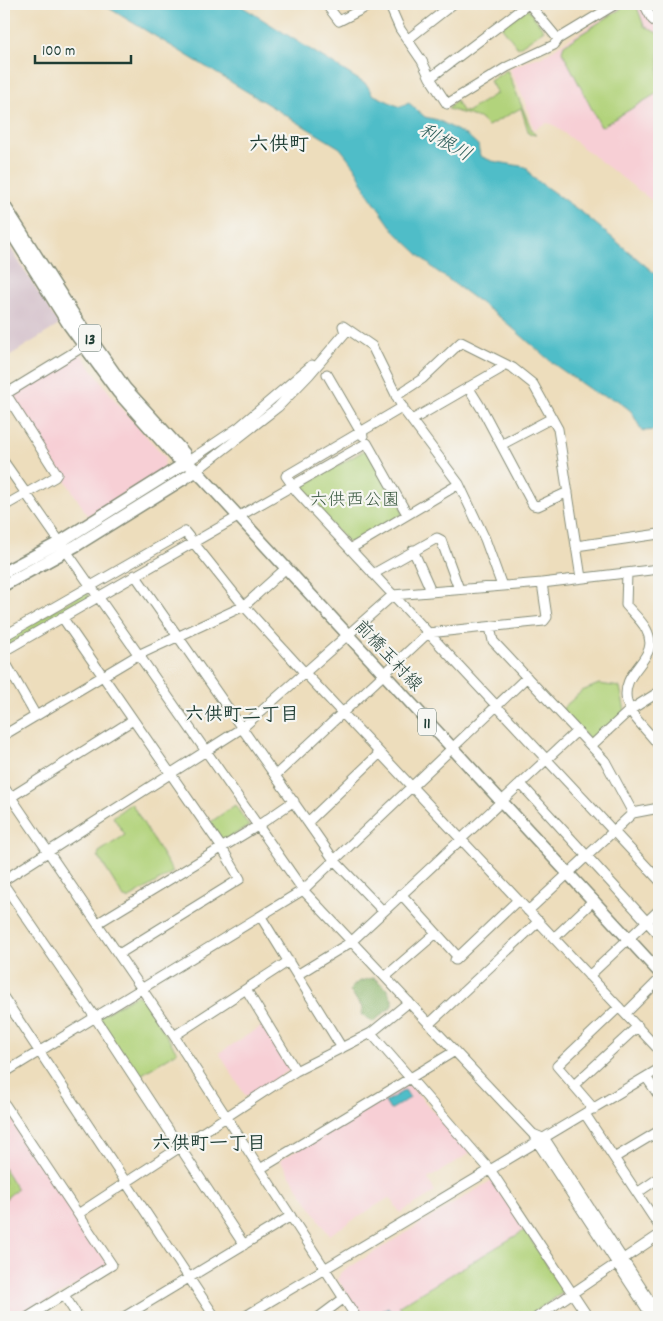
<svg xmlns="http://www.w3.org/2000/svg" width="663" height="1321" font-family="Dekko,'Klee One',sans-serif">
<rect width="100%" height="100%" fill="#f6f6f2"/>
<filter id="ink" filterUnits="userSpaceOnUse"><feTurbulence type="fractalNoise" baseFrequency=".02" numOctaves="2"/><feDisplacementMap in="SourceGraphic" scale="10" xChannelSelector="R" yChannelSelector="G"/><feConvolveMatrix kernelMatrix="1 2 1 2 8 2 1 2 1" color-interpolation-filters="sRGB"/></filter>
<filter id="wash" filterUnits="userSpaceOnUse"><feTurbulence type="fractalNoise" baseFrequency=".0096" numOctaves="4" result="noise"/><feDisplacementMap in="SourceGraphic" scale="20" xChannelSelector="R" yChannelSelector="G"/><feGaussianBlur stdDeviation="1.12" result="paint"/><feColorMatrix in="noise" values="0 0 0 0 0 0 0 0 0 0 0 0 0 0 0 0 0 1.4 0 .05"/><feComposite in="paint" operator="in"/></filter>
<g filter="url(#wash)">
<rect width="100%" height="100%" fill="#edddbc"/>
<path fill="#f7cfd5" d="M624,4H641L659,28V206L552,124L546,123L534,129L525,102L509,68L538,57L540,58Z
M80,353L121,408L165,457L164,468L88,516L13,398L14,394Z
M262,1026L290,1070L246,1097L219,1053Z
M406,1085H410L470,1153L428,1179L435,1192L400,1213L390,1197L329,1235L280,1160Z
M4,1106L107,1263L104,1268L22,1317H4Z
M492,1180L566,1290L564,1294L529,1317H362L338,1280L340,1273Z"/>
<path fill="#d2bdc8" d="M4,238L59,325L4,359Z"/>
<path fill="#b2d37b" stroke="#688858" d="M628,4H636L644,26L659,34V92L601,127L562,51L564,45Z
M527,8L544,30L518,48L501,26Z
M507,70L532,131L536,135L529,134L521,108L488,126L479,118L448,109L456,101L462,111L467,112L497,93L490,81Z
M365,450L368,451L403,511L401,515L352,543L348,542L300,491L301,487Z
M86,592L90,598L4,647V639Z
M599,684L620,687L625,711L594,740H590L563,712V708L582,691Z
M131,803L173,872L128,899L124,898L98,856L99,852L125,835L113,817Z
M235,805L249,826L223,841L220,840L208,824Z
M136,995L142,998L177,1052L136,1078L99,1017Z
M4,1168L17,1189L4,1200Z
M525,1230L564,1292L527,1317H406L399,1306Z"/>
<path fill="#8db56b" stroke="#567950" d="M374,978L387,989L393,1002L391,1007L373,1022L362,1015V1007L350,991C354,981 364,980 374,978Z"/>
<path fill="#50bdc8" stroke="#387d7e" d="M102,4H238L367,85L372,94L400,107L409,103L425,117L438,120L469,137L478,145L480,156L492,161L526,167L532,177L584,214L659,277V430L642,431L631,411L617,400L595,393L555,365L501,318L434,269L395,232L368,194L355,167L340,148Z
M405,1090L410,1098L390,1110L385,1102Z
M388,1307L395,1317H371Z"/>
</g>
<g filter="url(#ink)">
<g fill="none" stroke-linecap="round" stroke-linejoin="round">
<defs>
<path id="minor" d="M326,4L339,21L372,4
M389,4L400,29L422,61L430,78L447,104L507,67L554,45L558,39
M529,4L558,39L616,4
M644,4L652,19L659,25
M407,40L453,4
M430,78L528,4
M343,326L372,346L403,409L459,484L485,539L502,586
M327,374L363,436
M468,387L483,411L533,505L538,506L568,492
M4,391L57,474L55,477L4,506
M4,395L89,343
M396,396L422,379L461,342L513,368L533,384L558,429L581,578
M403,407L286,476L297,492L659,880
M412,420L500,369L504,364
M501,445L552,418
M4,462L303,890L533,1134L545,1139L659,1315
M187,462L239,427L312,365
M196,471L278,407L309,375L345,333L343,326
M576,546L659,534
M350,549L459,484
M413,550L429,586V591
M627,573L626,605C633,613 641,620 646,629C663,660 619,668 627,702C632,719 650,732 659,746
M373,574L437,538L441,540L459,589
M135,575L334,860L383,911
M62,617L222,848L240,879L119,954
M490,627L493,641L605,761L633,813L659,808
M4,636L185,532L244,606L304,672L659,1050
M4,651L367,443L407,514
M4,660L36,716
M4,735L138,655L244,606L285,569
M591,746L630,710L659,692
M279,772L428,633L544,621L547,617L542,583
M520,783L659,935
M4,787L174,1036L356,1317
M11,797L133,720
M308,822L380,753
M4,880L242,728L393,595L542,583L659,569
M4,885L94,1016L244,1245
M401,894L458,957
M528,911L633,813
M261,917L342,1048
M98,923L259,825L294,801
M554,938L594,900
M455,960L518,900
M297,975L351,942L577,731
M589,976L659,910
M385,977L436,933
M246,989L296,1071
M4,998L215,1317
M626,1013L659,980
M429,1024L539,921
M371,1033L491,1171L588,1317
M174,1036L289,961
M4,1073L303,890L527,677
M646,1077L659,1096
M574,1085L638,1026
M4,1103L112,1265L28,1317
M594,1109L557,1066L619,1007
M585,1114L659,1226
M536,1140L652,1317
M614,1158L659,1131
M260,1169L455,1051
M637,1193L659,1178
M78,1214L296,1071L371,1033L409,1002
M64,1295L78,1317
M124,1317L291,1216
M244,1317L659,1069
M319,1317L343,1299
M537,1317L659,1235"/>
<path id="major" d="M4,205L77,320L125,388L184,453L187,462
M4,221L69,325L118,392L176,457L187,462L203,478L659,972
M4,572L60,542L187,462
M4,585L77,545L196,471"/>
</defs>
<use href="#minor" stroke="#868d78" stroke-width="11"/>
<use href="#major" stroke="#868d78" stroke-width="14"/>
<use href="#minor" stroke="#fff" stroke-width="9"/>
<use href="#major" stroke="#fff" stroke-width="11"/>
</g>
</g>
<g text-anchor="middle" stroke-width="4.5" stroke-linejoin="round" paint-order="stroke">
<g fill="#f6f6f2" stroke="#60746d" stroke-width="1">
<rect x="79" y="324.5" width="22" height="27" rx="4"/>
<rect x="418" y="708.5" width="18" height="27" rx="4"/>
</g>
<g font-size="16" font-weight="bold" fill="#1f3d34">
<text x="90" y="344">13</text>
<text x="427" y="728">11</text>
</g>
<g font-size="18" fill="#3c5b42" stroke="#f6f6f2">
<text x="355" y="505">六供西公園</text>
</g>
<g font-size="18" fill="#1f3d34" stroke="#f6f6f2">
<text transform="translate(389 655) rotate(47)" y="6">前橋玉村線</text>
</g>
<g font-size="19" font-style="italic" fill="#2b5d59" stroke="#f6f6f2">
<text transform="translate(446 141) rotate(30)" y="7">利根川</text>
</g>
<g font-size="19" font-weight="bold" fill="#1f3d34" stroke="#f6f6f2">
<text x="242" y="720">六供町二丁目</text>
<text x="209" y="1149">六供町一丁目</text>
</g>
<g font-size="20" font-weight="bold" fill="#1f3d34" stroke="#f6f6f2">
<text x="279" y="150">六供町</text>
</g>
</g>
<rect width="663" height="1321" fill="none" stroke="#f6f6f2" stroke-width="20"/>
<path d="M35 55v8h96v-8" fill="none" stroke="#1f3d34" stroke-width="2.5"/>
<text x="42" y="55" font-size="15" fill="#1f3d34" stroke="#f6f6f2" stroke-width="4" paint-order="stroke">100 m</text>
</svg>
